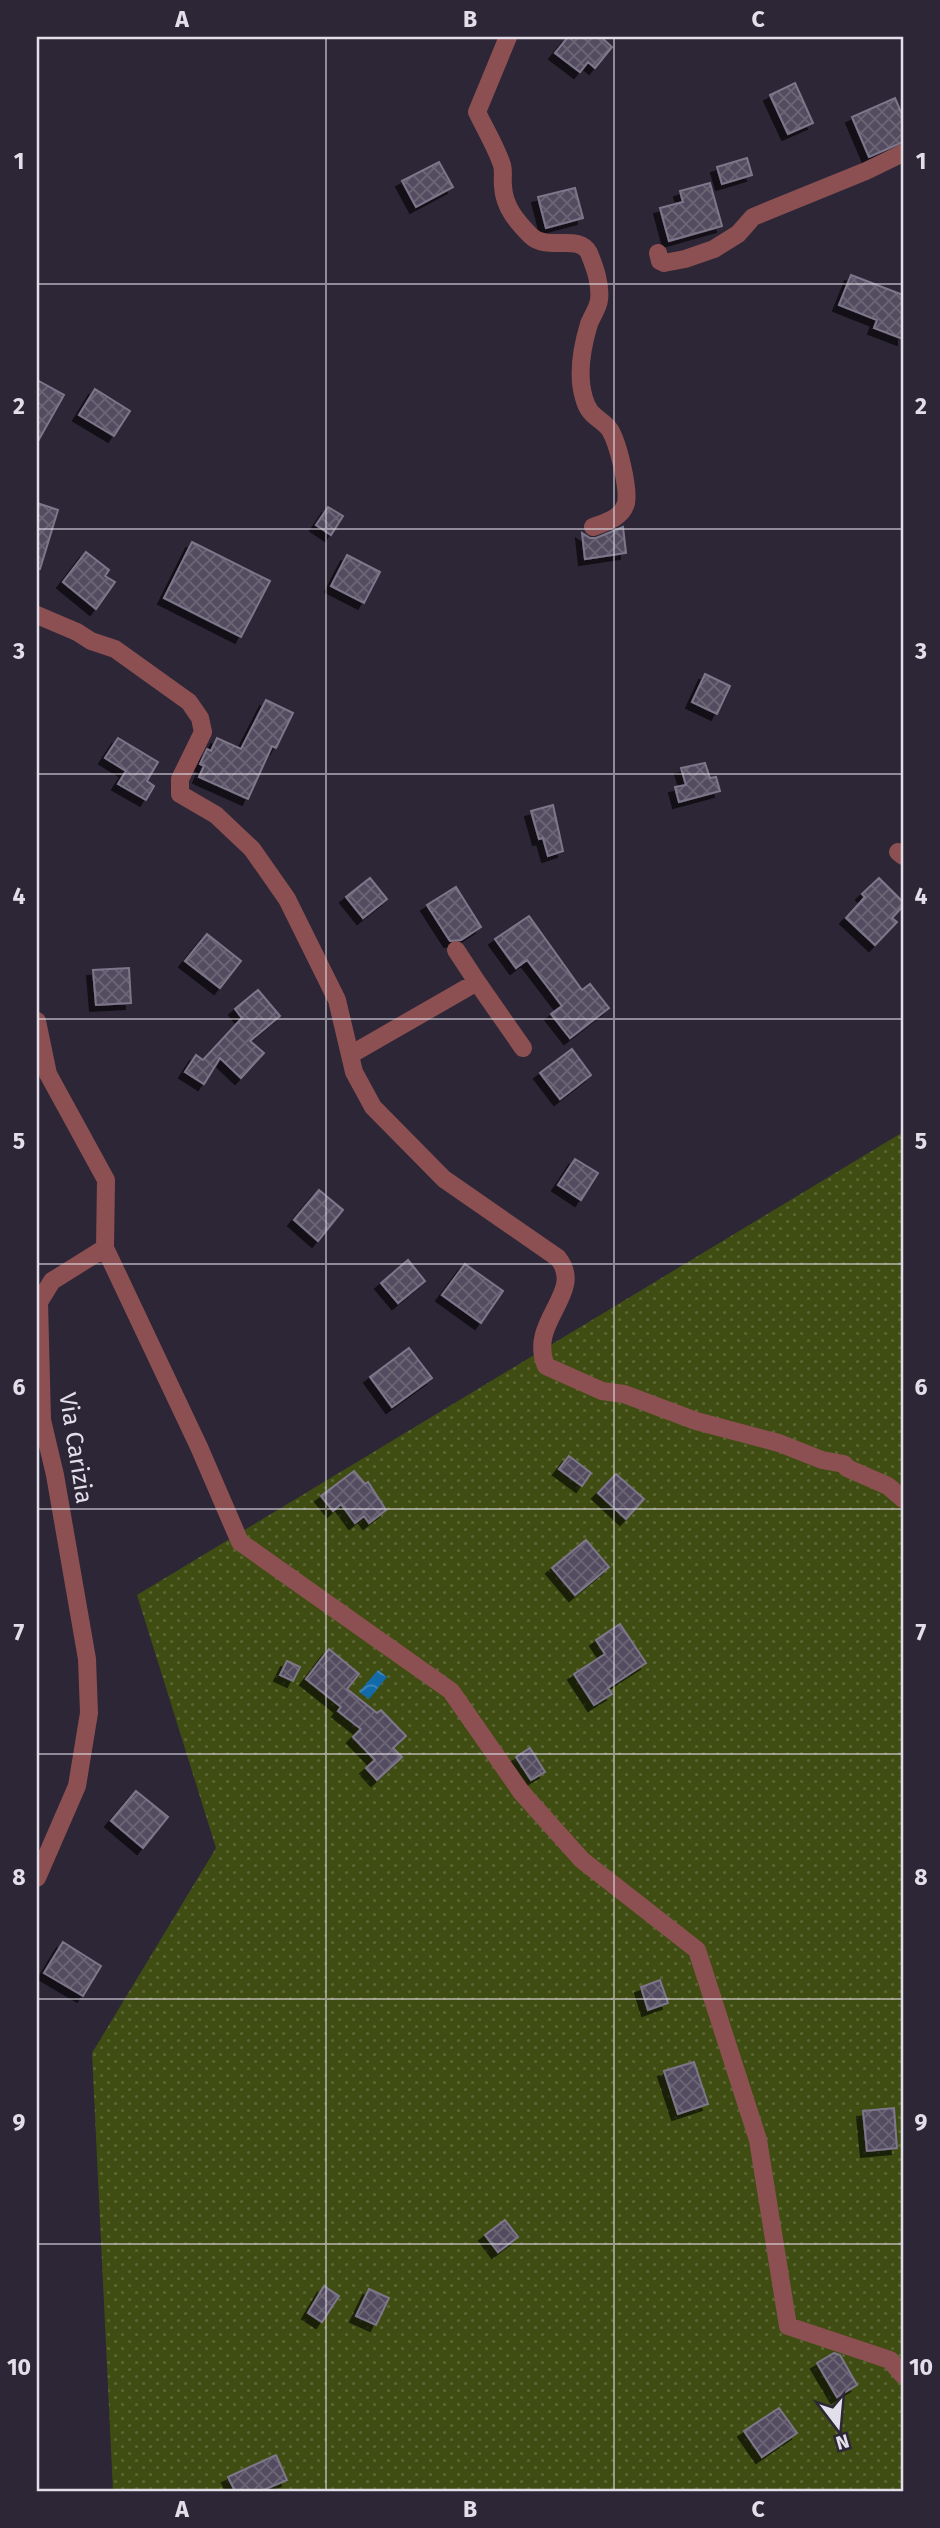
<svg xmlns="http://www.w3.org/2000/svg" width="940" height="2528" font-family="'Fira Sans',sans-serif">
<defs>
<pattern id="grass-dots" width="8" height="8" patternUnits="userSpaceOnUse" patternTransform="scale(1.75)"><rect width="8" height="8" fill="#404d12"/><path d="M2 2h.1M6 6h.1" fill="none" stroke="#5b6635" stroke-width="1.8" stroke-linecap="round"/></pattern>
<pattern id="water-waves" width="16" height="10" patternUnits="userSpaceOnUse" patternTransform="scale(1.75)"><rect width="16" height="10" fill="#126ba8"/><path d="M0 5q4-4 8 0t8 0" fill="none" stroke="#4087b8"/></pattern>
<pattern id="building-cross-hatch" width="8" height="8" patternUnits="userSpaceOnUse" patternTransform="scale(1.75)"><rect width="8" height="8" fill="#534c5f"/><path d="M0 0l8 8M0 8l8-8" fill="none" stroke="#6c6576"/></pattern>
<filter id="shadow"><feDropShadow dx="-6" dy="6" stdDeviation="0" flood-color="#0009"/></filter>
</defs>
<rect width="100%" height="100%" fill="#2c2636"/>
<path fill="url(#grass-dots)" d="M903,1132V2491H113L92,2053L216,1848L137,1595Z"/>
<path fill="url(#water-waves)" d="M378,1670L387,1677L369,1699L359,1692Z"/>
<path fill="url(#building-cross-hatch)" stroke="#7e778b" stroke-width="2" filter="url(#shadow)" d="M568,37H601L612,47L595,68L588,62L580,72L555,53Z
M795,83L813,123L788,134L770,95Z
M895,98L903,117V142L869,157L852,117Z
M747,158L752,175L722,184L717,167Z
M439,162L453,187L416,207L402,181Z
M710,183L722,226L669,241L660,208L683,202L680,191Z
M575,188L583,218L546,228L538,197Z
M851,275L903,295V339L874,328L877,320L839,305Z
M37,380L64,395L37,443Z
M95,389L130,411L114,436L79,415Z
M37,503L58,510L40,569H37Z
M328,507L343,516L331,535L316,525Z
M623,527L626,553L585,559L582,533L590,538H596Z
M192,542L270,581L241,637L164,598Z
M86,552L109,570L105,576L115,582L96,609L63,582Z
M347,555L380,572L364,603L331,586Z
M705,674L730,686L717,714L692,702Z
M266,700L293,713L276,748L272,746L248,799L199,777L204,766L200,764L207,749L211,751L217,738L241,749Z
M118,738L158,762L147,781L154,786L146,800L118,784L126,771L105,758Z
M705,763L710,778L716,777L720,791L679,802L675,787L686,785L681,768Z
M553,805L563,851L548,856L543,838L539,839L531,811Z
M370,878L387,899L363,918L346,897Z
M879,878L903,902V906L892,918L897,922L875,945L846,918L865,897L862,894Z
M456,887L481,927L461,940L450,941L427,905Z
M529,916L582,990L590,984L609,1008L570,1038L551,1014L562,1006L527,960L516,968L495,939Z
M207,934L241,961L220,988L185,961Z
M129,968L131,1003L96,1005L93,970Z
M258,990L280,1016L250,1041L264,1053L241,1078L220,1058L204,1084L185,1072L196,1055L203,1060L242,1018L235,1009Z
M572,1049L591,1075L560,1099L540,1073Z
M575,1159L598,1173L581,1200L558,1185Z
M319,1190L343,1210L318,1241L294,1220Z
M408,1260L425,1281L398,1303L381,1283Z
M465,1264L503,1291L481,1323L442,1295Z
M409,1348L432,1378L392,1407L370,1377Z
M569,1456L591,1473L582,1486L559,1469Z
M354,1471L365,1484L368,1482L386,1510L369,1523L364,1516L355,1523L341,1504L333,1511L321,1496Z
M616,1474L644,1499L626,1519L598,1493Z
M586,1540L609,1567L575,1595L552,1568Z
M620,1624L646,1663L608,1688L612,1694L594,1705L574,1674L605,1654L596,1640Z
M329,1649L359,1674L347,1689L377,1713L381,1710L406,1736L393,1748L402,1757L377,1780L366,1768L375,1760L353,1737L361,1729L338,1711L341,1707L306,1679Z
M287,1661L300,1667L293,1681L280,1675Z
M530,1748L545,1772L531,1780L516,1757Z
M136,1791L168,1817L143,1848L111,1821Z
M63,1942L101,1966L83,1996L44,1973Z
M660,1980L668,2003L648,2010L641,1987Z
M694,2062L708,2104L678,2114L664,2071Z
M894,2108L897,2148L867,2151L863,2111Z
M505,2220L518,2237L498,2252L485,2235Z
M324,2286L339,2296L322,2322L308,2313Z
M369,2289L389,2298L376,2325L356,2316Z
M834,2353L840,2355L857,2385L837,2397L817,2363Z
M779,2408L797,2433L762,2457L744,2431Z
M276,2455L287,2480L261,2491H235L228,2477Z"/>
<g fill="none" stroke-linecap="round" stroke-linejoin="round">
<path stroke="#8d5052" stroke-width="18" d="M508,37L477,112C485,129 496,147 502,165C504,172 502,180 503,186C504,207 517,222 531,236C548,252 579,233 589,253C595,268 601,284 599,300C598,308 592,316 589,324C582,347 577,375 584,398C589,418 602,418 610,430C618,443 629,488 626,503C622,518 606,522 593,527
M658,253L660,261L664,263L685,259L714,249L738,234L753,217L866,171L903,153
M37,615L77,632L91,641L115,649L189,702L200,718L203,732L180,779V794L216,815L252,849L287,899L337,1000L354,1072L373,1107L444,1179L558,1258C586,1293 527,1321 546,1366L602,1391L624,1394L696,1421L779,1443L822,1460L844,1464L847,1468L888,1486L903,1499
M898,852L903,856
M456,950L477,982
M37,1021L48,1074L106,1180L105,1248L52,1281L39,1302L42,1420L55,1475L87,1659L89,1713L77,1786L37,1878
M350,1055L477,982L523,1048
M105,1248L199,1447L240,1542L451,1691L522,1793L582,1860L697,1950L758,2140L788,2326L890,2360L903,2375"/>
</g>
<path fill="none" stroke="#e3dfea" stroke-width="2" stroke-opacity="0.55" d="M326,37V2491M614,37V2491M37,284H903M37,529H903M37,774H903M37,1019H903M37,1264H903M37,1509H903M37,1754H903M37,1999H903M37,2244H903"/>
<g text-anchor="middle" stroke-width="5" stroke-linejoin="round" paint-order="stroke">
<g font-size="24" fill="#e3dfea" stroke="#2c2636">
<text transform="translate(76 1448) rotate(81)" y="8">Via Carizia</text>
</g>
</g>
<rect width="940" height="2528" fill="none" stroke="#2c2636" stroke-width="77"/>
<g transform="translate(838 2426) rotate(164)" stroke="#2c2636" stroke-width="5" paint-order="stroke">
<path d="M0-5L12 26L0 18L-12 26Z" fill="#e3dfea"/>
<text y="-10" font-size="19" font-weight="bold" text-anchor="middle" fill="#e3dfea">N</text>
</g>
<rect x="38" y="38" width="864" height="2452" fill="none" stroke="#e3dfea" stroke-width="2.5"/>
<g font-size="23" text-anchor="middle" font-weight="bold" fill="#e3dfea">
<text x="182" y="27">A</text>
<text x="470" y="27">B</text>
<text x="758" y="27">C</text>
<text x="19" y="169">1</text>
<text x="921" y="169">1</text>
<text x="19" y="414">2</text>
<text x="921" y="414">2</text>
<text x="19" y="659">3</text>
<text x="921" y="659">3</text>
<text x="19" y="904">4</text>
<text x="921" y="904">4</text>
<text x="19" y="1149">5</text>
<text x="921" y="1149">5</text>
<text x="19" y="1395">6</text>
<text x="921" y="1395">6</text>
<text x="19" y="1640">7</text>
<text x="921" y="1640">7</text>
<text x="19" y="1885">8</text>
<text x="921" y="1885">8</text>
<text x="19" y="2130">9</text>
<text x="921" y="2130">9</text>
<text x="19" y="2375">10</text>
<text x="921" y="2375">10</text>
<text x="182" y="2517">A</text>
<text x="470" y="2517">B</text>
<text x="758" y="2517">C</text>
</g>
</svg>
